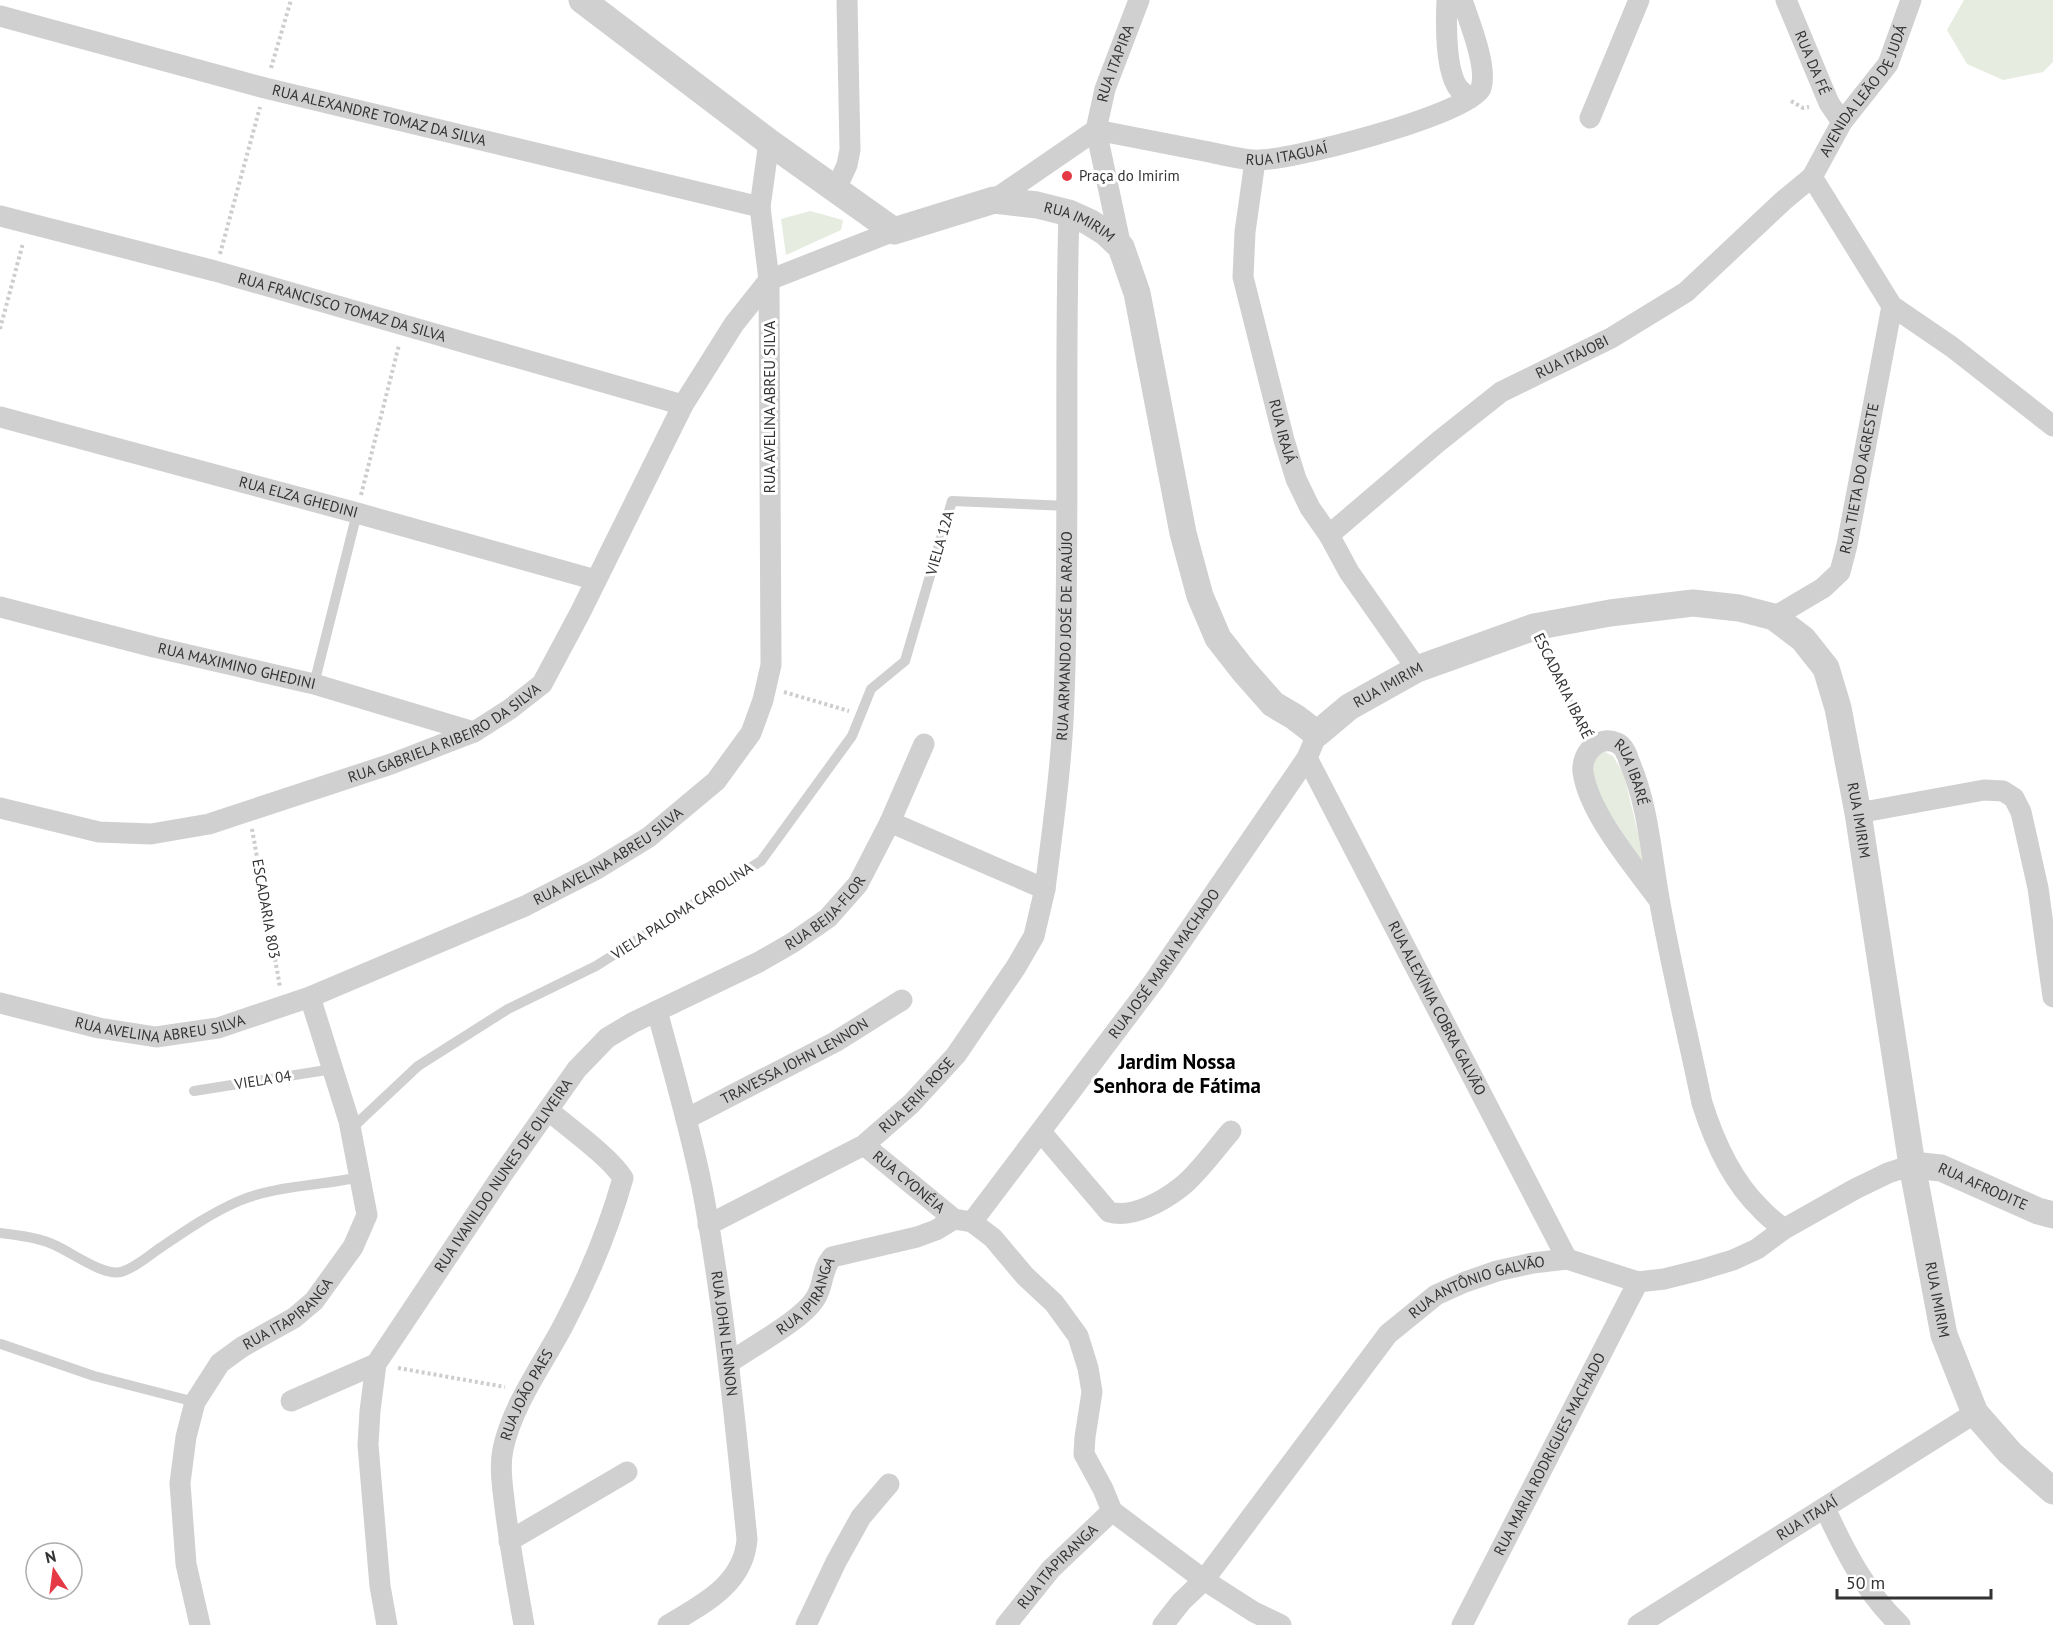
<svg xmlns="http://www.w3.org/2000/svg" width="2053" height="1625" font-family="'PT Sans',sans-serif">
<rect width="100%" height="100%" fill="#fff"/>
<path fill="#e6ecdf" d="M1964,0H2053V62L2043,72L2003,80L1967,64L1947,30Z
M810,211L843,220L841,230L786,255L781,219Z
M1603,751L1613,756L1624,775L1646,866L1611,820L1597,794L1590,760Z"/>
<g fill="none" stroke-linecap="round" stroke-linejoin="round">
<path stroke="#cdcdcd" stroke-width="4" stroke-dasharray="3 3" stroke-linecap="butt" d="M271,68L291,0
M1791,101L1803,108L1809,107
M220,254L260,107
M0,329L23,243
M361,495L399,345
M1544,646L1584,728
M784,692L849,711
M252,829L280,987
M398,1368L505,1387"/>
<path stroke="#d0d0d0" stroke-width="10" d="M314,684L357,513
M194,1091L333,1069
M351,1129L418,1066L508,1009L596,966L761,861L852,736L871,689L905,661L952,501L1067,506
M0,1233C17,1235 34,1237 50,1243C69,1250 101,1276 121,1272C135,1268 148,1256 160,1248C185,1231 211,1213 239,1201C277,1185 320,1186 360,1177
M1,1344L94,1376L195,1402"/>
<g stroke="#d0d0d0" stroke-width="21">
<path d="M1447,0C1446,22 1445,72 1459,89C1462,92 1466,95 1470,98"/>
<path id="s1" d="M1786,0L1829,103L1842,122"/>
<path id="s2" d="M0,16L265,88L760,207"/>
<path d="M1590,118L1639,0"/>
<path id="s3" d="M1096,130C1132,137 1168,144 1204,151C1220,154 1237,159 1253,160C1284,163 1471,114 1481,88C1488,67 1469,21 1462,0"/>
<path id="s4" d="M1255,161L1245,232L1243,277L1284,440L1296,479L1310,508L1329,535L1349,572L1417,669"/>
<path d="M1812,177L1892,306L1952,347L2053,426"/>
<path d="M836,189L847,165L850,150L847,0"/>
<path d="M994,200L1096,130"/>
<path id="s5" d="M0,216L215,271L683,405"/>
<path id="s6" d="M1121,247L1096,130L1105,89L1139,0"/>
<path id="s7" d="M0,417L357,513L596,580"/>
<path id="s8" d="M1329,535L1438,442L1501,392L1611,338L1686,292L1783,201L1812,177L1842,122L1888,64L1911,0"/>
<path id="s9" d="M0,607L154,647L314,684L474,732"/>
<path id="s10" d="M1774,617L1823,588L1840,572L1847,545L1892,306"/>
<path id="s11" d="M1307,758L1567,1259"/>
<path id="s12" d="M0,808L99,832L151,834L209,824L391,764L474,732L510,709L542,684L580,613L683,405L734,324L769,280L894,231"/>
<path d="M1858,813L1984,790L2003,791L2014,798L2021,812L2038,888L2053,997"/>
<path id="s13" d="M890,822L1045,889C1053,826 1062,762 1064,699C1070,537 1064,375 1069,213"/>
<path id="s14" d="M1659,900C1634,866 1589,814 1583,772C1581,754 1598,734 1617,743C1624,746 1627,754 1629,761C1648,804 1651,853 1659,898C1671,967 1688,1035 1702,1103C1714,1141 1731,1180 1760,1208C1767,1216 1776,1223 1784,1229"/>
<path id="s15" d="M0,1003L99,1028L156,1037L218,1028L310,997L525,906L595,870L649,837L716,781L751,733L763,700L771,665L769,280L760,207L769,142"/>
<path id="s16" d="M657,1011C673,1070 690,1128 702,1187C724,1304 735,1421 747,1539C744,1584 703,1604 668,1625"/>
<path id="s17" d="M686,1119L835,1042L902,1000"/>
<path d="M1041,1132L1109,1212C1132,1219 1163,1201 1181,1187C1198,1174 1216,1148 1231,1131"/>
<path id="s18" d="M864,1145L954,1219L972,1222L993,1238L1025,1276L1054,1303L1078,1336L1088,1368L1092,1392L1085,1437L1084,1454L1103,1489L1112,1511L1204,1580L1254,1612L1281,1625"/>
<path id="s19" d="M972,1222L1154,981L1307,758L1317,734"/>
<path id="s20" d="M708,1225L864,1145L911,1104L956,1055L1016,967L1034,936L1045,889"/>
<path id="s21" d="M729,1363C751,1347 801,1321 815,1299C824,1286 821,1270 832,1257L917,1237L936,1230L954,1219"/>
<path d="M291,1401L376,1364"/>
<path d="M1825,1508C1844,1550 1866,1593 1900,1625"/>
<path d="M509,1541L627,1472"/>
<path id="s22" d="M200,1625L186,1564L180,1483L186,1437L195,1402L220,1363L242,1347L294,1318L314,1301L353,1247L367,1215L349,1121L310,997"/>
<path id="s23" d="M387,1625L380,1586L368,1445L370,1411L376,1364L502,1175L577,1069L607,1038L632,1023L759,962L792,943L828,918L858,884L890,822L924,744"/>
<path id="s24" d="M524,1625C517,1586 510,1547 505,1508C503,1489 499,1468 503,1449C513,1403 544,1363 565,1322C589,1276 609,1228 623,1178C610,1157 569,1128 548,1110"/>
<path d="M806,1625L836,1562L861,1517L889,1484"/>
<path id="s25" d="M1006,1625L1051,1569L1112,1511"/>
<path id="s26" d="M1163,1625L1181,1602L1204,1580L1388,1334L1436,1295L1465,1282L1497,1271L1533,1263L1567,1259L1638,1282L1664,1279L1700,1270L1733,1260L1757,1249L1784,1229L1855,1189L1888,1173L1912,1165"/>
<path id="s27" d="M1462,1625L1638,1282"/>
<path id="s28" d="M1638,1625L1975,1413"/>
</g>
<g stroke="#d0d0d0" stroke-width="27">
<path id="s29" d="M582,0L769,142L894,231L994,200L1037,205L1069,213L1089,222L1105,232L1121,247L1137,293L1183,533L1200,596L1218,638L1243,670L1273,704L1295,717L1317,734L1349,707L1417,669L1534,627L1610,613L1693,603L1739,608L1774,617L1803,639L1826,668L1838,708L1858,813L1912,1165L1944,1335L1975,1413L2010,1453L2053,1491"/>
<path id="s30" d="M1912,1165L1941,1168L2038,1211L2053,1215"/>
</g>
</g>
<circle fill="#e63946" stroke="#fff" stroke-width="2" cx="1067" cy="176" r="6"/>
<g text-anchor="middle" stroke-width="6" stroke-linejoin="round" paint-order="stroke">
<g font-size="15" fill="#333" stroke="#fff">
<text dy="5" stroke="none"><textPath href="#s1" startOffset="68">RUA DA FÉ</textPath></text>
<text dy="5" stroke="none"><textPath href="#s6" startOffset="189">RUA ITAPIRA</textPath></text>
<text dy="5" stroke="none"><textPath href="#s8" startOffset="706">AVENIDA LEÃO DE JUDÁ</textPath></text>
<text dy="5" stroke="none"><textPath href="#s2" startOffset="392">RUA ALEXANDRE TOMAZ DA SILVA</textPath></text>
<text dy="5" stroke="none"><textPath href="#s3" startOffset="194">RUA ITAGUAÍ</textPath></text>
<text dy="5" stroke="none"><textPath href="#s29" startOffset="582">RUA IMIRIM</textPath></text>
<text dy="5" stroke="none"><textPath href="#s5" startOffset="354">RUA FRANCISCO TOMAZ DA SILVA</textPath></text>
<text dy="5" stroke="none"><textPath href="#s8" startOffset="303">RUA ITAJOBI</textPath></text>
<text transform="translate(770 407) rotate(-90)" y="5">RUA AVELINA ABREU SILVA</text>
<text dy="5" stroke="none"><textPath href="#s4" startOffset="276">RUA IRAJÁ</textPath></text>
<text dy="5" stroke="none"><textPath href="#s10" startOffset="176">RUA TIETA DO AGRESTE</textPath></text>
<text dy="5" stroke="none"><textPath href="#s7" startOffset="309">RUA ELZA GHEDINI</textPath></text>
<text transform="translate(940 543) rotate(-74)" y="5">VIELA 12A</text>
<text dy="5" stroke="none"><textPath href="#s13" startOffset="423">RUA ARMANDO JOSÉ DE ARAÚJO</textPath></text>
<text dy="5" stroke="none"><textPath href="#s9" startOffset="244">RUA MAXIMINO GHEDINI</textPath></text>
<text dy="5" stroke="none"><textPath href="#s29" startOffset="1262">RUA IMIRIM</textPath></text>
<text transform="translate(1563 686) rotate(64)" y="5">ESCADARIA IBARÉ</text>
<text dy="5" stroke="none"><textPath href="#s12" startOffset="466">RUA GABRIELA RIBEIRO DA SILVA</textPath></text>
<text dy="5" stroke="none"><textPath href="#s14" startOffset="238">RUA IBARÉ</textPath></text>
<text dy="5" stroke="none"><textPath href="#s29" startOffset="1892">RUA IMIRIM</textPath></text>
<text dy="5" stroke="none"><textPath href="#s15" startOffset="650">RUA AVELINA ABREU SILVA</textPath></text>
<text transform="translate(266 909) rotate(80)" y="5">ESCADARIA 803</text>
<text dy="5" stroke="none"><textPath href="#s23" startOffset="916">RUA BEIJA-FLOR</textPath></text>
<text transform="translate(682 911) rotate(-33)" y="5">VIELA PALOMA CAROLINA</text>
<text dy="5" stroke="none"><textPath href="#s19" startOffset="322">RUA JOSÉ MARIA MACHADO</textPath></text>
<text dy="5" stroke="none"><textPath href="#s11" startOffset="282">RUA ALEXÍNIA COBRA GALVÃO</textPath></text>
<text dy="5" stroke="none"><textPath href="#s15" startOffset="164">RUA AVELINA ABREU SILVA</textPath></text>
<text dy="5" stroke="none"><textPath href="#s17" startOffset="123">TRAVESSA JOHN LENNON</textPath></text>
<text transform="translate(263 1080) rotate(-9)" y="5">VIELA 04</text>
<text dy="5" stroke="none"><textPath href="#s20" startOffset="248">RUA ERIK ROSE</textPath></text>
<text dy="5" stroke="none"><textPath href="#s23" startOffset="490">RUA IVANILDO NUNES DE OLIVEIRA</textPath></text>
<text dy="5" stroke="none"><textPath href="#s18" startOffset="58">RUA CYONÉIA</textPath></text>
<text dy="5" stroke="none"><textPath href="#s30" startOffset="75">RUA AFRODITE</textPath></text>
<text dy="5" stroke="none"><textPath href="#s26" startOffset="471">RUA ANTÔNIO GALVÃO</textPath></text>
<text dy="5" stroke="none"><textPath href="#s21" startOffset="105">RUA IPIRANGA</textPath></text>
<text dy="5" stroke="none"><textPath href="#s29" startOffset="2378">RUA IMIRIM</textPath></text>
<text dy="5" stroke="none"><textPath href="#s22" startOffset="357">RUA ITAPIRANGA</textPath></text>
<text dy="5" stroke="none"><textPath href="#s16" startOffset="330">RUA JOHN LENNON</textPath></text>
<text dy="5" stroke="none"><textPath href="#s24" startOffset="237">RUA JOÃO PAES</textPath></text>
<text dy="5" stroke="none"><textPath href="#s27" startOffset="192">RUA MARIA RODRIGUES MACHADO</textPath></text>
<text dy="5" stroke="none"><textPath href="#s28" startOffset="200">RUA ITAJAÍ</textPath></text>
<text dy="5" stroke="none"><textPath href="#s25" startOffset="78">RUA ITAPIRANGA</textPath></text>
</g>
<g font-size="15" fill="#333" stroke="#fff" text-anchor="start">
<text x="1079" y="181">Praça do Imirim</text>
</g>
<g font-size="21" font-weight="bold" fill="#000" stroke="#fff">
<text x="1177" y="1069">Jardim Nossa<tspan x="1177" dy="24">Senhora de Fátima</tspan></text>
</g>
</g>
<g transform="translate(54 1571) rotate(347)"><circle r="28" fill="#ffffff" stroke="#adadad" stroke-width="1.5"/>
<path d="M0-4.5L10 22L0 15L-10 22Z" fill="#e63946"/>
<text y="-9" font-size="16" font-weight="bold" text-anchor="middle" fill="#333333">N</text>
</g>
<path d="M1837 1589v9h154v-9" fill="none" stroke="#333333" stroke-width="3"/>
<text x="1846" y="1589" font-size="18" fill="#333333" stroke="#ffffff" stroke-width="4.5" paint-order="stroke">50 m</text>
</svg>
